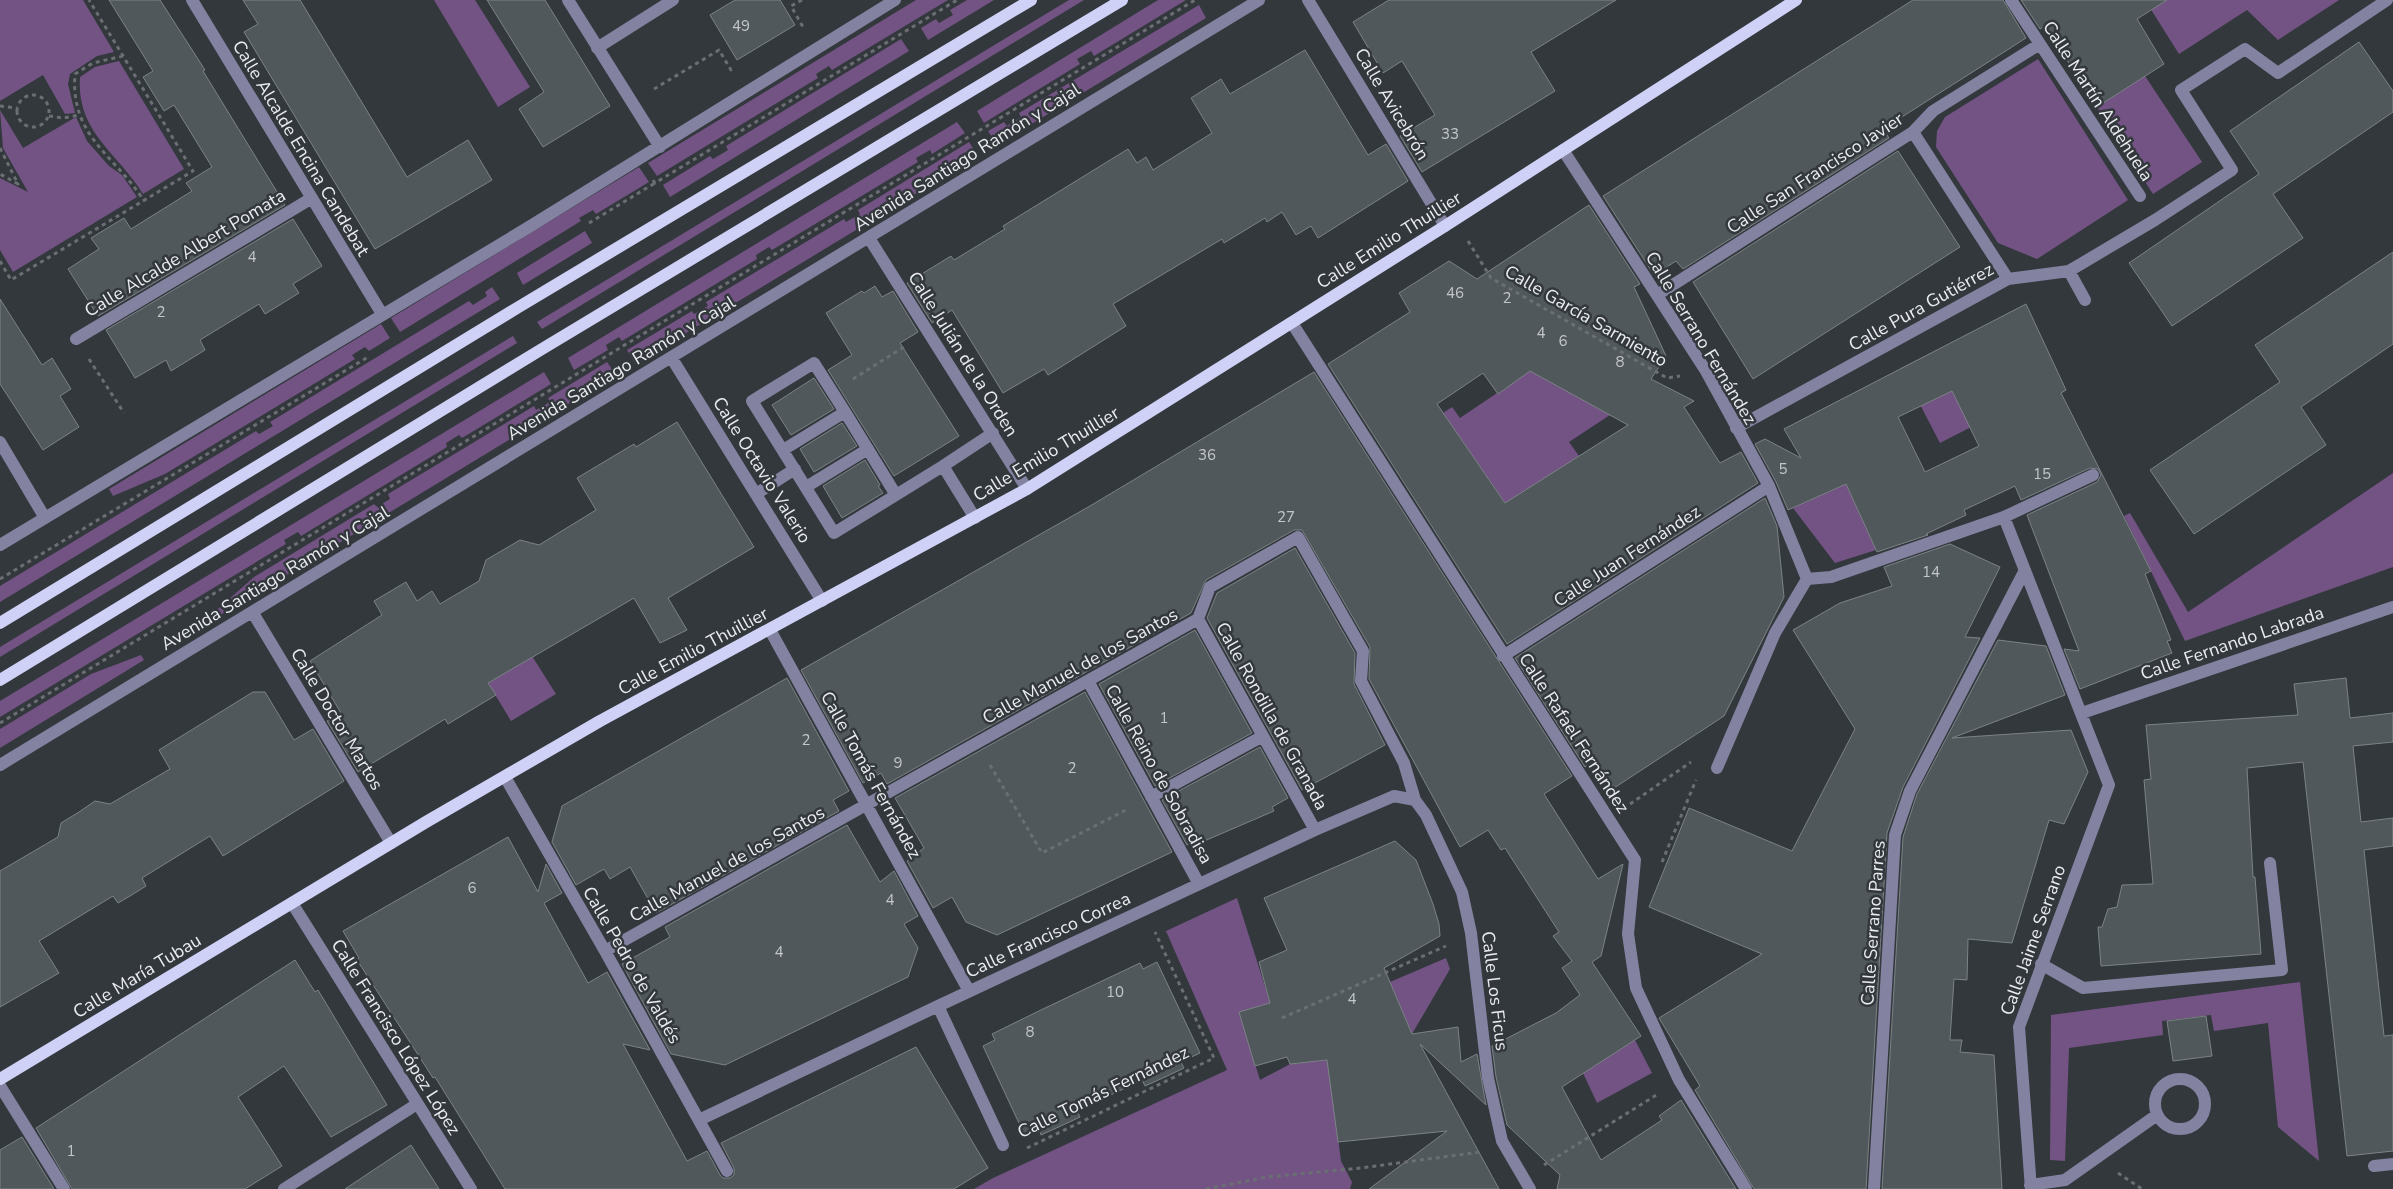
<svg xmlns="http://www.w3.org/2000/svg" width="2393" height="1189" font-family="'Nunito Sans',sans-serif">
<rect width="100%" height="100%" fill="#33383d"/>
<path fill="#735383" d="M0,0H83L114,52L97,56L70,74L68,84L75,113L65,114L43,75L0,101Z
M434,0H475L530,87L498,107Z
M916,0H948L832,70L829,66L816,74L818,78L657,176L648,163Z
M967,0H994L928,40L921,28L936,19L939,23L953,15L950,10Z
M1069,0H1084L542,329L537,322Z
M1158,0H1186L1094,56L1091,51L1077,59L1080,64L984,123L977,111Z
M2145,0H2339L2278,40L2247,10L2179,54Z
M1199,5L1206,18L997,145L988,131L1004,122L1007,126L1021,117L1019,113Z
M901,39L909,51L670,197L663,185L710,156L713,159L728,150L726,146Z
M2038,59L2128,200L2037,259L1998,243L1936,147L1937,131L1945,117Z
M119,61L184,169L143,194C117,152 76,132 80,77L95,67Z
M2145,76L2202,162L2153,194L2097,107Z
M0,110L23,148L76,117L87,141L109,166L122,175L137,197L13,272L0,250V178L28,192L3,148Z
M957,122L965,133L932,154L930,150L916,158L918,162L772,250L769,247L756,255L757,259L622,341L619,337L606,345L608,350L574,370L568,358Z
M969,142L978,156L635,364L627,350L692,311L694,314L708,306L706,302L844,219L846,222L860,214L858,210Z
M639,167L649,182L596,214L593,210L579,218L581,221L400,332L391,318Z
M585,231L592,243L523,285L517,273Z
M492,287L500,299L0,602V586L256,431L259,434L273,426L270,422L469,301L473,305L487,296L485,292Z
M381,324L390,338L369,351L365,347L352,355L355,359L165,474L113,496L109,489Z
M513,336L517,343L0,657V647Z
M1937,350L1975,425L1940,443L1901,368Z
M607,362L616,375L214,619L211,615L254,577L374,504L377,507L390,499L388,494L534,406L536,410L550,402L548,398Z
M1531,370L1610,415L1569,442L1579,456L1506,504L1443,413L1452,407L1460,418Z
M544,372L551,384L462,438L459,435L446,443L447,447L301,536L298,532L284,540L286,544L0,717V701Z
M2393,473V567L2185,641L2124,516L2130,513L2188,612Z
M1846,484L1876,550L1835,563L1793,508Z
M141,655L144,660L0,748V729L91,674Z
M532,656L556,694L511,721L488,683Z
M1237,898L1273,1012L1267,1004L1239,1012L1260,1080L1290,1064L1328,1060L1341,1161L1352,1182L1350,1189H974L993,1178L1227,1070L1166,931Z
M1446,958L1450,969L1412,1034L1390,982Z
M2300,982L2319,1161L2278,1127L2268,1023L2214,1031L2211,1015L2162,1021L2163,1035L2069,1048L2065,1161L2050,1160L2051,1015Z
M1635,1040L1652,1073L1597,1103L1583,1073Z"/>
<path fill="#50585b" stroke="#7c8387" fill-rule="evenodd" d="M109,0H160L205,70L203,71L285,205L98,316L68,269L99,249L91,238L124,218L131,229L192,191L186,183L212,167L174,105L164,111L143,77L153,71Z
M243,0H300L407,177L468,140L492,180L375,249L244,32L258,24Z
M487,0H545L610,106L543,147L519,109L544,92Z
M735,0H780L795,25L737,60L710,15Z
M1389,0H1616L1531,52L1555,91L1422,172L1400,136L1435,115L1402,61L1383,73L1353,22Z
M1913,0H2003L2026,38L1883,129L1889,138L1683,269L1676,261L1654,275L1603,196Z
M2021,0H2167L2137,19L2164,64L2097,107L2045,26L2040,29Z
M2359,42L2393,91V112L2273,194L2303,238L2172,326L2129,263L2259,174L2230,131Z
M1305,50L1368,155L1386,144L1408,181L1318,238L1311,226L1296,235L1282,212L1267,222L1265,218L1224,243L1222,239L1113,304L1126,326L1048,375L1044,369L1003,393L952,310L932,323L907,283L951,256L954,260L1005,229L1003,226L1128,149L1137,163L1146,157L1153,170L1212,133L1191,98L1221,79L1230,94Z
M1898,151L1960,247L1753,379L1693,282Z
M1589,205L1640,284L1634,287L1666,356L1651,379L1694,401L1684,407L1720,463L1741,452L1758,483L1507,644L1328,364L1410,312L1399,293L1449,261L1477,279ZM1530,371L1628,425L1505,503L1437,404L1483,373L1498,394Z
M293,219L322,266L293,284L299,293L265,314L259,304L200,340L205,350L171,371L166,360L135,378L106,330Z
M2393,252V344L2301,407L2326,445L2194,534L2150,470L2280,382L2255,345Z
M875,286L882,297L893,291L918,332L900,343L959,436L894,476L828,370L852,355L826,313L862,291L864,293Z
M0,299L42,365L52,358L71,389L60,396L79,427L43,450L0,384Z
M2026,304L2066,390L2061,393L2151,571L2145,574L2171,640L2167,641L2172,653L2080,689L2064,649L2079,651L2027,515L2097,482L2101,475L2098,469L2090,468L2021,500L2015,486L1964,510L1966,515L1926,534L1928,535L1877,552L1846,484L1788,510L1776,482L1755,444L1765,439L1801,458L1784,429ZM1952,391L1979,446L1925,472L1898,417Z
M1314,372L1572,776L1544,794L1598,879L1623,864L1601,956L1592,962L1641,1036L1562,1087L1601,1160L1662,1120L1659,1116L1681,1100L1736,1189H1557L1560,1175L1507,1125L1496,1077L1492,1046L1556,1013L1580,995L1562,968L1572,961L1553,936L1559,932L1505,848L1501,850L1488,830L1460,847L1369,679L1370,647L1302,530H1294L1206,580L1191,613L887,784L881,773L863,783L801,670L1090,506Z
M814,378L834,409L791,435L772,405Z
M677,422L754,547L668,598L687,630L660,643L634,598L488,683L496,695L448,724L445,719L358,772L327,721L341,713L310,661L382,615L374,601L406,582L417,601L432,591L440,604L479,581L486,560L520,540L539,545L596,510L577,478L634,444L636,447Z
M842,423L857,446L814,472L800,449Z
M865,460L880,485L878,486L883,493L842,518L823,486Z
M1765,498L1777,526L1784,597L1724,716L1614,788L1596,760L1585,767L1515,658Z
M1950,544L2000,567L1965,637L1980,638L1903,787L1887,833L1866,1189H1754L1695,1090L1700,1086L1659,1018L1762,954L1649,907L1689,808L1792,851L1855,729L1793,630L1840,603L1892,586L1884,567Z
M1295,548L1355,653L1354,684L1385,745L1302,790L1207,618L1217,593Z
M1195,630L1252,733L1155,786L1099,684Z
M1998,640L2046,646L2065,695L1952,738L2071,730L2088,772L2064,824L2049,820L2012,943L1968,939L1967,980L1954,979L1950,1040H1962L1960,1052L1994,1055L2002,1189H1882L1903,837L1917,794Z
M787,678L849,791L833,800L839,811L656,913L630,867L610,879L604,869L576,885L552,842L562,806Z
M2346,678L2350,718L2393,713V742L2353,746L2361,822L2393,818V846L2364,850L2384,1036L2393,1035V1151L2347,1156L2303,762L2247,768L2253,877H2255L2261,954L2101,966L2098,927H2102L2108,909L2117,907L2122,885L2153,884L2144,780L2151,779L2146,725L2298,715L2294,684Z
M253,692H265L294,740L313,729L344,781L223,856L210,836L142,878L146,886L130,896L118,903L113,896L39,941L59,973L0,1007V871L58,837L61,823L79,812L95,801L110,804L170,769L159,750Z
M1085,692L1172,852L997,935L966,922L952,897L933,908L907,861L924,848L895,798Z
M1260,747L1288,798L1272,807L1274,811L1202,842L1200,839L1187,845L1162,800Z
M847,825L880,882L894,871L918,916L904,924L918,948L908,977L725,1065L671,1054L622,964L670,937L665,927Z
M508,837L538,892L546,864L562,893L544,903L588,983L607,972L650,1050L623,1044L687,1161L707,1151L720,1175L723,1178H730L734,1175V1168L721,1143L916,1047L988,1168L954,1189H505L435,1077L433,1078L357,960L359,958L343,931Z
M1395,841L1416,860L1433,904L1439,924L1440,936L1384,968L1412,1034L1458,1027L1461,1062L1477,1054L1486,1105L1420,1044L1499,1189H1369L1447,1131L1338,1142L1327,1060L1290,1064L1287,1057L1255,1066L1239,1012L1270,1003L1259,962L1287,950L1264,898Z
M295,960L315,992L318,990L387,1105L331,1137L284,1066L238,1097L282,1166L245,1189H72L36,1128Z
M1157,962L1200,1053L1181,1062L1184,1068L1165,1077L1145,1086L1142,1080L1077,1111L1080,1117L1063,1125L1041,1135L1039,1129L1025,1136L983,1046L995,1040L992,1034L1043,1009L1140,963L1143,969Z
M2206,1016L2212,1056L2173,1061L2167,1021Z
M22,1137L54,1189H0V1150Z
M411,1145L439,1189H345Z"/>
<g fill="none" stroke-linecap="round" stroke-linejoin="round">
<path stroke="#6b6f73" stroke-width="3" stroke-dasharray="4 4" stroke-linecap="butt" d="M802,0L791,6L803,27
M123,56L93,63L75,74C70,137 115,155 144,201
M654,89L719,50L731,70L733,69
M17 111a16 16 0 1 1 32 0a16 16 0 1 1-32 0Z
M0,106L17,108
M49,116L63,118L80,115
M0,148L18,184L0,174
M653,180L655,183L957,0
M589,223L655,183
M1468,241L1491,278L1667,378L1680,376
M0,261L11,280L193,171L89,0
M89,359L124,413
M853,379L907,345
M0,579L368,357
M0,723L1195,0
M990,765L1042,853L1128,809
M1630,804L1691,762
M1662,862L1696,780
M1282,1018L1446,946
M1027,1148L1214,1058L1155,932
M1544,1165L1658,1094
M2118,1173L2142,1189
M1206,1189L1267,1177L1361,1168L1480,1152"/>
<path stroke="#8383a1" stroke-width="12" d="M192,0L382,314
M568,0L660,147
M1308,0L1445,226
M2011,0L2140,196
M597,48L673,0
M1913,132L2008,279
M1563,150L1706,371L1769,486L1807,579L1831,577L2004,517L2093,475
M869,238L1027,489
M2069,271L2085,300
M1657,295L1913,132L1933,111L2040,44
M1292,323L1635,860L1628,934L1636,988L1679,1080L1746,1189
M76,339L312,198
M671,357L822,601
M845,412L814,363L752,401L834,533L896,495
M1736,428L2008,279L2069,271L2155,220L2232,170L2181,90L2245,49L2278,73L2387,0
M0,442L45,518
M783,450L845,412L896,495L943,466L975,518
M943,466L993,433
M806,487L868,449
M756,494L795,469
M2004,517L2109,785L2019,1027L2031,1189
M0,545L529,227L895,0
M253,613L391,843
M1198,619L1315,830
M770,630L969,991
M1503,656L1769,486
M1088,681L1199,884
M2082,713L2393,607
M0,765L1259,0
M1717,768L1775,633L1807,579
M505,777L605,951L727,1171
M1151,797L1263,736
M292,903L471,1189
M605,951L1198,619L1210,587L1298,537L1363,651L1361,681L1404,763L1415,800L1426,815L1462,892L1471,933L1488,1078L1502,1141L1530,1189
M2041,964L2083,988L2282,970L2270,863
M938,1006L1003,1145
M2155 1104a25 25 0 1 1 50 0a25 25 0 1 1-50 0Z
M0,1086L64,1189
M699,1120L938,1006L1315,830L1394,796L1415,800
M2374,1166L2393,1164
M2030,1185L2065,1180L2157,1115
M284,1189L417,1104
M1874,1189L1895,835L1910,791L2025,570"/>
<path stroke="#d0d1f6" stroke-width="12" d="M0,623L517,308L1031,0
M0,680L542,349L1122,0
M0,1079L426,822L600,721L1027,489L1445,226L1796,0"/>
</g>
<g text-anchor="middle" stroke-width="5" stroke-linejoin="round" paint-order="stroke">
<g font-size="15" fill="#c4c7ca">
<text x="741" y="31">49</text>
<text x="1450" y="139">33</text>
<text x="252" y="262">4</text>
<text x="1455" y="298">46</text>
<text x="1507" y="303">2</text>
<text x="161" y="317">2</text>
<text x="1541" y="338">4</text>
<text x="1563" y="346">6</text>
<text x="1620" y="367">8</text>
<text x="1207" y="460">36</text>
<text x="1783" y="474">5</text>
<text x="2042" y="479">15</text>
<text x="1286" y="522">27</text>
<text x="1931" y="577">14</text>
<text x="1164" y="723">1</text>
<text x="806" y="745">2</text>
<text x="898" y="768">9</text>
<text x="1072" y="773">2</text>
<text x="472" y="893">6</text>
<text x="890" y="905">4</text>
<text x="779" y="957">4</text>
<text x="1115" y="997">10</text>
<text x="1352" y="1004">4</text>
<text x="1030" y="1037">8</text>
<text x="71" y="1156">1</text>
</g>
<g font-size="18" fill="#eaecef" stroke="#33383d">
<text transform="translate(2098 101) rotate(57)" y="6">Calle Martín Aldehuela</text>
<text transform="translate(1392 104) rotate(59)" y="6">Calle Avicebrón</text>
<text transform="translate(301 148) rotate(59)" y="6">Calle Alcalde Encina Candebat</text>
<text transform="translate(967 157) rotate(-32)" y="6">Avenida Santiago Ramón y Cajal</text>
<text transform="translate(1815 173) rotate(-33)" y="6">Calle San Francisco Javier</text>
<text transform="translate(1389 240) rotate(-32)" y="6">Calle Emilio Thuillier</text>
<text transform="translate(185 253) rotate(-31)" y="6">Calle Alcalde Albert Pomata</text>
<text transform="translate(1921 307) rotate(-29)" y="6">Calle Pura Gutiérrez</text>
<text transform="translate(1586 316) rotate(30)" y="6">Calle García Sarmiento</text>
<text transform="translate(1701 338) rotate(59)" y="6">Calle Serrano Fernández</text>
<text transform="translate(963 354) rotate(58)" y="6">Calle Julián de la Orden</text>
<text transform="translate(621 368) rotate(-31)" y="6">Avenida Santiago Ramón y Cajal</text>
<text transform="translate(1046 454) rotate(-31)" y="6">Calle Emilio Thuillier</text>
<text transform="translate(762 470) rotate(58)" y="6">Calle Octavio Valerio</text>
<text transform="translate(1627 556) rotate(-33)" y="6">Calle Juan Fernández</text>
<text transform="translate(275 578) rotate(-31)" y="6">Avenida Santiago Ramón y Cajal</text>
<text transform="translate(2232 643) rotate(-19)" y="6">Calle Fernando Labrada</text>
<text transform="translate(693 651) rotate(-28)" y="6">Calle Emilio Thuillier</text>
<text transform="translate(1080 666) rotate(-29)" y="6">Calle Manuel de los Santos</text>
<text transform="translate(1272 716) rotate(61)" y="6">Calle Rondilla de Granada</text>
<text transform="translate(337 719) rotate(59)" y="6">Calle Doctor Martos</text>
<text transform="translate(1574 733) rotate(57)" y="6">Calle Rafael Fernández</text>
<text transform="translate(1159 774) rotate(61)" y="6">Calle Reino de Sobradisa</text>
<text transform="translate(871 775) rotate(61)" y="6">Calle Tomás Fernández</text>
<text transform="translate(727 864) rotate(-29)" y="6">Calle Manuel de los Santos</text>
<text transform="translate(1873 923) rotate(-86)" y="6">Calle Serrano Parres</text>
<text transform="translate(1048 935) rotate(-25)" y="6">Calle Francisco Correa</text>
<text transform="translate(2033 940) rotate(-70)" y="6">Calle Jaime Serrano</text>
<text transform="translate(632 965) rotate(60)" y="6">Calle Pedro de Valdés</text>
<text transform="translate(137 976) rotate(-31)" y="6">Calle María Tubau</text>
<text transform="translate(1495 991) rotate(83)" y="6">Calle Los Ficus</text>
<text transform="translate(396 1037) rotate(58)" y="6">Calle Francisco López López</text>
<text transform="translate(1103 1092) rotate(-26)" y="6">Calle Tomás Fernández</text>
</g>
</g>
</svg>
